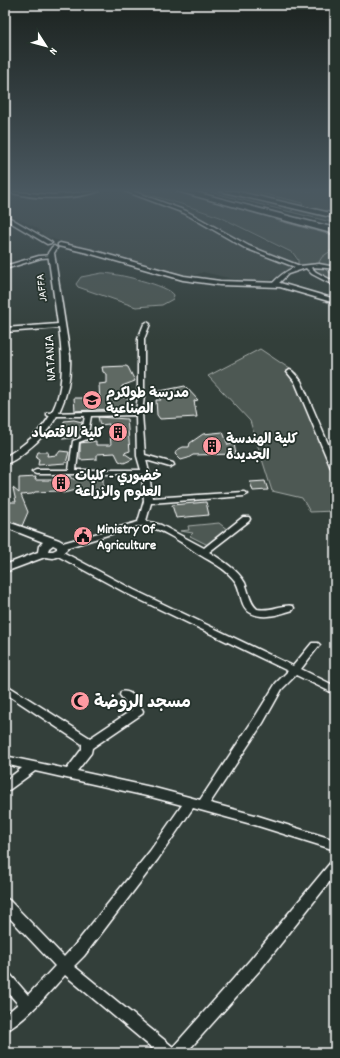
<svg xmlns="http://www.w3.org/2000/svg" width="340" height="1058" font-family="Dekko,'Playpen Sans Arabic',sans-serif">
<rect width="100%" height="100%" fill="#333f3a"/>
<filter id="ink" filterUnits="userSpaceOnUse"><feTurbulence type="fractalNoise" baseFrequency=".025" numOctaves="2"/><feDisplacementMap in="SourceGraphic" scale="8" xChannelSelector="R" yChannelSelector="G"/><feConvolveMatrix kernelMatrix="1 2 1 2 8 2 1 2 1" color-interpolation-filters="sRGB"/></filter>
<g filter="url(#ink)">
<path fill="#404c47" d="M5,191L86,194L94,191H133L178,204L217,217L291,254L296,260L294,266L270,281H242L203,272L190,277L167,271L46,237L37,228L5,213Z"/>
<path fill="#4d5853" stroke="#a6aca9" d="M136,191H175L335,232V266L311,264L300,266L298,265V260L293,253L220,217L181,204Z
M206,191H220L335,217V223Z
M229,191H335V215Z
M320,267L335,269V282L311,268Z
M102,273C115,273 168,285 174,295L173,299L162,305L136,307L78,287L76,284L81,277Z
M260,349L299,375L317,418L335,477V511L310,512L302,498L272,491L250,421L208,376Z
M219,523L228,530L208,545L190,536L193,533L180,531L189,530L188,526Z"/>
<g fill="none" stroke-linecap="round" stroke-linejoin="round">
<path stroke="#abb0ae" stroke-width="1" d="M252,191L303,203L302,205
M291,211L293,210
M276,220L335,236
M335,248L322,257L319,262L327,271L335,275"/>
</g>
<path fill="#5f6964" stroke="#fff" d="M126,366L128,367L135,381L122,386L121,397H127L129,408L75,411L74,398H86L90,404L100,403L99,384L107,383V374L103,372L102,367Z
M185,386L198,400L194,401L197,417L160,419L157,415L156,400H161L155,392Z
M98,417L127,419L130,451L124,453L133,459L124,463L119,461L115,453L97,454V459L80,460V443L96,441V445H111L109,424L100,425Z
M74,420L82,422L80,437L63,439L64,421Z
M223,432L228,445L234,444L236,454L193,455L188,458L181,460L175,454L177,450L183,447H189L190,443L203,434Z
M60,451L69,452L66,463L38,465L39,459L36,457L38,452H48L47,456L57,455Z
M61,476H71L73,479L103,478V489L77,490L63,493L58,491L35,492L32,494L21,495L28,512L22,526L5,520V502H16L13,488L19,493V478L36,477L35,480H55Z
M265,481L268,490L253,491L250,482Z
M206,502L209,515L176,518L172,505Z"/>
<g fill="none" stroke-linecap="round" stroke-linejoin="round">
<defs>
<path id="minor" d="M6,191L53,195L100,191C74,200 32,200 6,191Z
M125,191H132L186,211L249,246L300,266L319,264L335,267V269L327,268L311,267L316,272L335,282V286L312,274L306,268L288,274L277,285H273L272,284C279,276 286,271 295,267L245,248L184,213Z
M52,255H54V257L41,258L5,269V266L39,256Z
M147,322L150,324L144,339V396L142,413L145,455L173,463L174,465L170,467L146,460L149,472L152,498L244,492L248,494L244,496L151,503L146,521L161,525L204,548L243,517H249L250,519L249,521L209,552C222,560 238,570 245,583C249,592 249,602 257,609C271,612 284,603 293,606L294,608L293,610C280,614 264,620 251,613C239,607 242,590 235,581C226,569 212,562 200,555C185,545 168,532 150,527C146,525 142,526 137,526L62,549L58,546L59,544L138,522L144,501L142,474H36L32,472L36,470H69L73,441L81,438L85,416H49L47,415V413L136,411L138,396V339L144,324ZM136,415L137,456L141,470H76L79,442L87,439L91,416Z
M290,370L292,371L301,381L335,460V470L331,468L295,382L287,372Z
M59,550L134,590L293,666L312,643H318L320,645L318,647L301,669L335,686V694L296,675L282,689L263,723L210,803L255,815L335,840V850L255,825L193,808L158,859L84,956L74,966L173,1047L250,960L331,862L335,860V875L260,970L186,1053H158L65,975C50,991 24,1023 5,1031V1015L18,1004L5,989V972L10,974L28,995L55,966L5,913V898L9,900L64,957L74,946L150,851L182,805L151,797L35,771L9,790L5,792V781L22,768L5,764V756L67,769L82,749V744L5,693V684L90,738L132,710L120,695L121,692C132,689 139,703 143,711L142,714L92,748L91,753L77,771L151,787L200,800L255,717L276,683L288,671L128,594L56,555L55,553Z"/>
<path id="tertiary" d="M5,215L51,242L52,243L47,244L5,219Z
M60,243L91,250L184,276L220,281L280,283L335,299V303L280,287L220,285L183,280L88,253L58,246V244Z
M54,246L57,248L54,253L70,356C72,394 57,428 26,451C20,456 13,462 5,464V457C61,424 67,389 59,328L5,332V328L58,324L48,253L52,247Z
M5,521L59,540L66,544L67,549L59,556L53,558L45,557L5,572V565L38,552L39,546L43,542L5,527ZM53,545L57,547V549L53,551H48L49,548Z"/>
<path id="motorway" d="M177,191H191L335,228V234Z
M220,191H235L335,214V218Z"/>
</defs>
<use href="#minor" stroke="#fff" stroke-width="3"/>
<use href="#tertiary" stroke="#fff" stroke-width="3"/>
<use href="#motorway" stroke="#fff" stroke-width="3"/>
<use href="#minor" fill="#26332d" fill-rule="evenodd"/>
<use href="#tertiary" fill="#26332d" fill-rule="evenodd"/>
<use href="#motorway" fill="#26332d" fill-rule="evenodd"/>
</g>
</g>
<linearGradient id="sky" x2="0" y2="1"><stop stop-color="#1c2320"/><stop offset="0.56" stop-color="#4a5860"/><stop offset="1" stop-color="#4a5860" stop-opacity="0"/></linearGradient>
<rect width="340" height="340" fill="url(#sky)"/>
<defs>
<symbol id="school-disc" viewBox="-11 -11 22 22"><circle r="9.5" fill="#ff9aa2" stroke="#26332d"/><path d="M0-5L7-2L0 1L-7-2ZM-4 1L0 2.5L4 1V4Q0 6-4 4Z" fill="#111"/></symbol>
<symbol id="building-disc" viewBox="-11 -11 22 22"><circle r="9.5" fill="#ff9aa2" stroke="#26332d"/><path d="M-4-6H4V6H1V3H-1V6H-4ZM-2.5-4.3h1.7v1.8h-1.7ZM.8-4.3h1.7v1.8H.8ZM-2.5-1h1.7V.8h-1.7ZM.8-1h1.7V.8H.8Z" fill="#111"/></symbol>
<symbol id="civic-disc" viewBox="-11 -11 22 22"><circle r="9.5" fill="#ff9aa2" stroke="#26332d"/><path d="M-.6-6.5H3V-4.5H.6V-3L4-1V1h2V6H-6V1h2V-1L-.6-3ZM-1.2 2.5V6h2.4V2.5Z" fill="#111"/></symbol>
<symbol id="mosque-disc" viewBox="-11 -11 22 22"><circle r="9.5" fill="#ff9aa2" stroke="#26332d"/><path d="M3.5-4.9A6 6 0 1 0 3.5 4.9A5 5 0 1 1 3.5-4.9Z" fill="#111"/></symbol>
</defs>
<g fill-rule="evenodd">
<use href="#school-disc" x="81" y="389" width="22" height="22"/>
<use href="#building-disc" x="107" y="421" width="22" height="22"/>
<use href="#building-disc" x="201" y="435" width="22" height="22"/>
<use href="#building-disc" x="50" y="472" width="22" height="22"/>
<use href="#civic-disc" x="72" y="525" width="22" height="22"/>
<use href="#mosque-disc" x="69" y="690" width="22" height="22"/>
</g>
<g text-anchor="middle" stroke-width="3.5" stroke-linejoin="round" paint-order="stroke">
<g font-size="12" fill="#fff" stroke="#26332d">
<text transform="translate(41 288) rotate(-97)" y="4">JAFFA</text>
</g>
<g font-size="14" fill="#fff" stroke="#26332d">
<text transform="translate(49 358) rotate(-93)" y="5">NATANIA</text>
</g>
<g font-size="14" font-weight="bold" fill="#fff" stroke="#26332d" text-anchor="start">
<text x="106" y="397">مدرسة طولكرم<tspan x="106" dy="16">الصناعية</tspan></text>
<text x="104" y="437" text-anchor="end">كلية الاقتصاد</text>
<text x="226" y="443">كلية الهندسة<tspan x="226" dy="16">الجديدة</tspan></text>
<text x="75" y="480">خضوري - كليات<tspan x="75" dy="16">العلوم والزراعة</tspan></text>
<text x="97" y="533">Ministry Of<tspan x="97" dy="16">Agriculture</tspan></text>
</g>
<g font-size="17" font-weight="bold" fill="#fff" stroke="#26332d" text-anchor="start">
<text x="94" y="707">مسجد الروضة</text>
</g>
</g>
<rect width="340" height="1058" fill="none" stroke="#26332d" stroke-width="20"/>
<rect x="10" y="10" width="320" height="1038" fill="none" stroke="#fff" stroke-width="1.5" filter="url(#ink)"/>
<g transform="translate(46 46) rotate(126)" stroke="#26332d" stroke-width="3" paint-order="stroke">
<path d="M0-3L7 15L0 10L-7 15Z" fill="#ffffff"/>
<text y="-6" font-size="11" font-weight="bold" text-anchor="middle" fill="#ffffff">N</text>
</g>
</svg>
